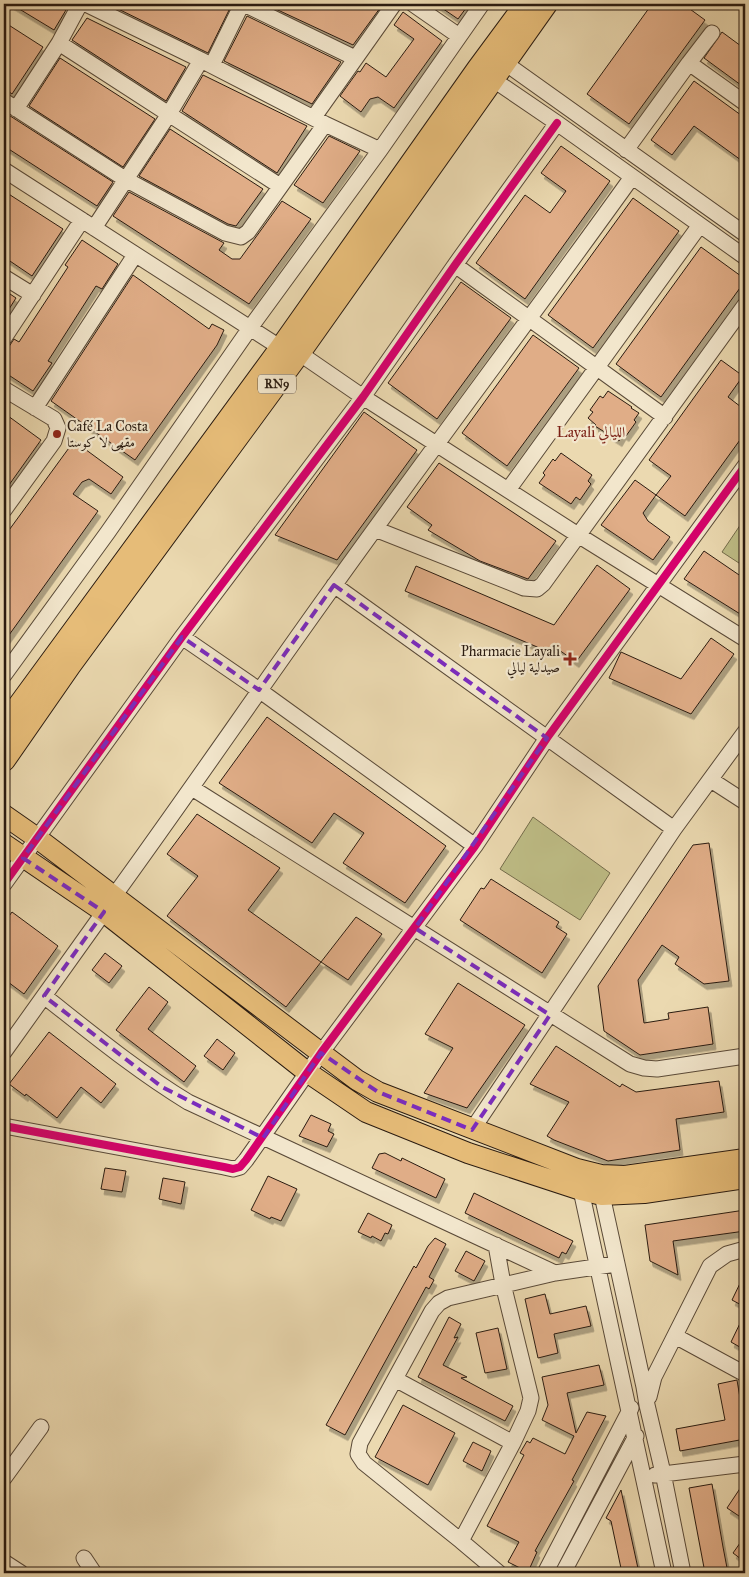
<svg xmlns="http://www.w3.org/2000/svg" width="749" height="1577" font-family="'IM FELL Great Primer',Amiri,serif">
<defs>
<filter id="shadow"><feDropShadow dx="3" dy="5.5" stdDeviation="0" flood-color="#0004"/></filter>
</defs>
<rect width="100%" height="100%" fill="#ebd9b0"/>
<filter id="stains"><feTurbulence type="fractalNoise" baseFrequency=".004" numOctaves="4"/><feColorMatrix values="0 0 0 0 .2 0 0 0 0 .09 0 0 0 0 .02 0 0 0 .5 -.17"/></filter>
<radialGradient id="worn" r=".72"><stop offset=".6" stop-color="#630" stop-opacity="0"/><stop offset="1" stop-color="#630" stop-opacity=".3"/></radialGradient>
<path fill="#bebd86" stroke="#746c4b" d="M745,518V560L742,565L722,552Z
M533,817L610,873L580,920L500,869Z"/>
<path fill="#e0ad87" stroke="#2a1b10" filter="url(#shadow)" d="M11,4H57L66,10L54,30Z
M108,4H232L208,53Z
M265,4H383L353,45Z
M436,4H469L458,19Z
M652,4H683L705,20L629,124L587,94Z
M403,12L442,41L394,108L378,97L370,99L361,112L340,96L358,71L360,72L366,63L386,77L414,39L394,25Z
M247,16L341,62L312,104L224,61Z
M87,18L186,67L166,101L72,40Z
M4,22L43,47L12,94L4,88Z
M722,32L745,49V88L704,58Z
M60,58L155,119L123,167L29,106Z
M203,75L307,126L277,173L182,111Z
M694,81L745,118V163L694,126L672,155L651,140Z
M4,112L113,182L97,206L4,146Z
M170,129L263,189L236,226L228,224L139,176Z
M329,136L360,151L323,203L294,185Z
M561,146L610,181L525,299L476,263L525,195L550,213L566,191L541,173Z
M4,191L63,229L32,276L4,257Z
M129,192L224,243L219,250L232,259H240L282,201L311,219L249,304L113,216Z
M633,198L679,231L593,348L548,315Z
M82,240L118,264L102,289L96,286L48,361L52,363L33,391L4,372V354L14,339L19,342L68,267L65,265Z
M701,247L745,279V281L661,397L616,364Z
M133,275L209,329L212,324L224,330L217,345L135,460L51,401Z
M461,282L511,318L437,419L388,383Z
M4,290L16,298L4,317Z
M533,335L579,368L507,466L462,433Z
M721,360L743,376L728,397L745,410V433L685,516L656,495L671,476L649,460Z
M608,391L632,407L631,408L639,413L634,420L636,422L626,436L623,434L619,441L595,426L596,425L588,418L593,412L590,410L600,396L603,398Z
M364,412L417,450L337,560L275,535Z
M4,413L41,440L4,492Z
M74,441L123,477L111,494L89,479L82,482L73,494L98,511L4,642V537Z
M561,453L592,475L588,481L591,484L580,500L576,497L571,504L539,483L545,475L543,473L553,459L555,461Z
M439,463L556,541L528,579L480,561L428,530L432,525L407,507Z
M635,480L656,495L643,513L648,521L670,537L653,560L601,525Z
M704,551L745,579V617L684,579Z
M597,565L630,589L576,662L552,645L549,652L405,591L416,566L554,625Z
M711,638L734,654L691,714L609,678L621,652L681,679Z
M267,717L446,846L405,903L343,863L364,833L334,813L312,843L219,783Z
M197,814L280,868L248,910L321,962L286,1007L167,916L198,876L167,854Z
M709,843L729,981L704,984L675,964L679,957L662,945L638,980L644,1023L669,1019L668,1013L708,1007L713,1044L640,1055L604,1031L598,986L693,845Z
M491,879L559,922L556,927L567,934L542,973L460,920L481,888L484,889Z
M12,912L58,946L24,994L4,979V923Z
M356,917L382,934L348,980L321,962Z
M105,953L122,966L109,983L92,970Z
M458,983L525,1025L467,1108L424,1093L453,1048L425,1034Z
M149,987L168,1002L148,1029L196,1066L184,1082L116,1030Z
M49,1032L116,1084L101,1103L81,1087L57,1118L26,1094L25,1096L9,1084Z
M217,1039L235,1053L223,1070L204,1056Z
M556,1046L620,1087L622,1084L636,1092L719,1081L724,1112L676,1119L680,1150L608,1161L554,1140L547,1136L569,1102L530,1084Z
M311,1115L331,1124L328,1131L334,1134L327,1147L299,1136Z
M385,1153L401,1161L402,1158L445,1179L436,1198L372,1168L379,1154Z
M105,1168L126,1171L122,1192L101,1189Z
M268,1176L297,1189L281,1221L271,1217L270,1219L251,1210Z
M163,1178L185,1182L181,1204L159,1199Z
M474,1193L573,1241L566,1254L562,1252L559,1258L465,1213Z
M745,1210V1231L673,1241L678,1275L650,1261L645,1225Z
M368,1213L392,1225L388,1234L385,1233L381,1241L372,1236L371,1238L358,1232Z
M435,1238L446,1244L429,1277L434,1280L429,1289L426,1287L345,1435L326,1425L414,1266L416,1268L428,1246Z
M466,1251L485,1261L474,1281L455,1271Z
M745,1273V1307L732,1300Z
M545,1294L550,1314L586,1306L591,1326L554,1334L558,1353L538,1358L525,1299Z
M745,1313V1350L731,1342Z
M449,1317L461,1324L454,1338L458,1337L443,1365L467,1377L461,1378L513,1406L505,1421L418,1377Z
M498,1328L507,1369L485,1373L476,1333Z
M599,1365L604,1385L567,1393L576,1433L587,1412L606,1416L572,1480L574,1481L535,1551L537,1552L528,1572L508,1562L519,1542L487,1526L524,1455L520,1453L527,1441L530,1443L533,1438L565,1454L574,1436L542,1420L548,1405L542,1377Z
M737,1380L743,1416H745V1439L680,1451L676,1429L725,1420L718,1384Z
M403,1405L455,1433L428,1485L375,1457Z
M473,1442L491,1451L482,1471L463,1461Z
M745,1481V1520L727,1508Z
M712,1484L723,1547L728,1573H705L689,1488Z
M621,1490L639,1573H622L611,1521L606,1518Z
M745,1536V1562L733,1553Z"/>
<g fill="none" stroke-linecap="round" stroke-linejoin="round">
<defs>
<path id="minor" d="M86,4L201,60L325,124L380,150
M244,4L355,58
M413,4L459,36
M712,33L689,63L745,103
M59,43L280,186
M498,58L745,234
M212,65L242,4
M485,74L557,123L745,257
M4,101L125,179L225,233L241,237L248,232L325,124
M16,109L59,43L80,4
M314,117L394,4
M626,150L689,63
M4,170L281,348L299,353L363,397L578,535L745,639
M94,228L169,114L201,60
M455,265L665,417
M4,277L33,295
M4,338L82,220
M4,389L54,419L58,428L54,441L4,510
M35,408L135,255
M508,490L700,225
M375,529L524,588L537,589L543,584L745,305
M334,585L674,829
M182,637L259,690L475,846
M4,675L108,532L250,328L380,150L482,4
M711,780L745,802
M192,788L630,1064L644,1068L657,1069L745,1056
M4,884L182,637L363,397L455,265L557,123
M114,896C188,794 259,690 333,587C431,450 533,315 632,177
M44,996C91,1033 137,1071 188,1102L555,1273
M4,1052L104,912
M4,1126L224,1167L233,1169L240,1167L246,1160L321,1053L475,846L547,738L745,466
M472,1130L674,829L745,732
M579,1181L664,1573
M601,1186L602,1195L644,1387L647,1405L663,1473L683,1573
M496,1245L503,1284L531,1398L528,1411L513,1443L461,1541L499,1573
M675,1336L745,1374
M395,1379L513,1443
M649,1397L654,1377L710,1266L727,1254L745,1249
M655,1475L745,1464
M4,1478L41,1427
M461,1541L364,1463L358,1454L360,1443L432,1311L439,1303L448,1298L555,1273L616,1264
M84,1558L94,1573
M4,1562L21,1573
M545,1573L631,1408
M563,1573L636,1436"/>
<path id="major" d="M4,815L37,838L321,1053L357,1080L378,1092L577,1169L601,1175L625,1176L745,1159
M4,844L104,912L307,1072L366,1112L468,1153L581,1190L602,1195L644,1193L745,1178"/>
<path id="highway" d="M4,726L281,348L478,69L526,4
M4,760L70,665L299,353L546,4"/>
</defs>
<use href="#minor" stroke="#5a4a38" stroke-width="17"/>
<use href="#major" stroke="#2a1b10" stroke-width="22"/>
<use href="#highway" stroke="#2a1b10" stroke-width="24"/>
<use href="#minor" stroke="#f2e6cc" stroke-width="15"/>
<use href="#major" stroke="#e6bc78" stroke-width="20"/>
<use href="#highway" stroke="#e6bc78" stroke-width="22"/>
<defs>
<path id="cycleway" d="M4,884L182,637L363,397L455,265L557,123
M4,1126L224,1167L233,1169L240,1167L246,1160L321,1053L475,846L547,738L745,466"/>
</defs>
<use href="#cycleway" stroke="#f2e6cc" stroke-width="11"/>
<use href="#cycleway" stroke="#d6006c" stroke-width="8"/>
</g>
<path fill="none" stroke="#7b2cbf" stroke-width="4" stroke-dasharray="10 6" stroke-linejoin="round" d="M334,585L547,738L415,928L550,1015L472,1130L378,1092L321,1053L263,1138L162,1087L44,996L104,912L23,858L182,637L259,690Z"/>
<g fill="#8f2418" stroke="#f2e6cc" stroke-width="2">
<circle cx="57" cy="434" r="5"/>
<path d="M567.5 651.5h5v5h5v5h-5v5h-5v-5h-5v-5h5z"/>
</g>
<g text-anchor="middle" stroke-width="4.5" stroke-linejoin="round" paint-order="stroke">
<rect fill="#f2e6cc" stroke="#665848" stroke-width="1" x="258" y="374.5" width="38" height="19" rx="4"/>
<g font-size="12" font-weight="bold" fill="#2a1b10">
<text x="277" y="388">RN9</text>
</g>
<g font-size="14" fill="#2a1b10" stroke="#f2e6cc" text-anchor="start">
<text x="67" y="431">Café La Costa<tspan x="67" dy="16">مقهى لا كوستا</tspan></text>
<text x="560" y="656" text-anchor="end">Pharmacie Layali<tspan x="560" dy="16">صيدلية ليالي</tspan></text>
</g>
<g font-size="15" fill="#7a1f14" stroke="#f2e6cc">
<text x="591" y="437">Layali الليالي</text>
</g>
</g>
<rect width="749" height="1577" fill="none" stroke="#ebd9b0" stroke-width="20"/>
<rect x="5" y="5" width="739" height="1567" fill="none" stroke="#2a1b10" stroke-width="2.5"/>
<rect x="10" y="10" width="729" height="1557" fill="none" stroke="#2a1b10"/>
<rect width="100%" height="100%" filter="url(#stains)"/>
<rect width="100%" height="100%" fill="url(#worn)"/>
</svg>
